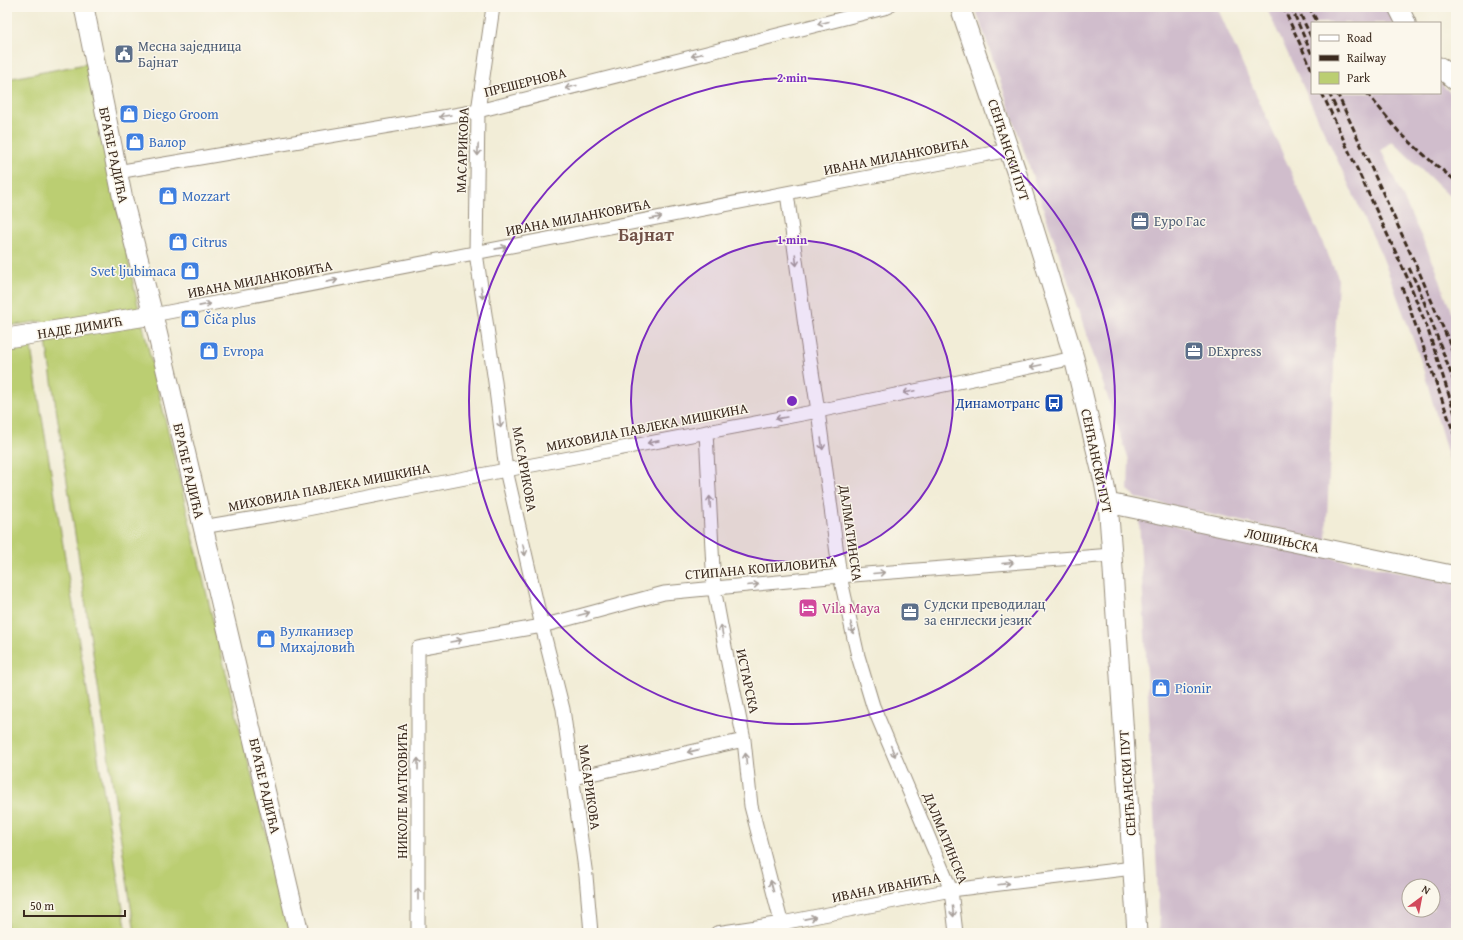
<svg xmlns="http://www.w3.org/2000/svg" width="1463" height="940" font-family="'Gentium Book Plus',serif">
<rect width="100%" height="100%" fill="#fbf7ec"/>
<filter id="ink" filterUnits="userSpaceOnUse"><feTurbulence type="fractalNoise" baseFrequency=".025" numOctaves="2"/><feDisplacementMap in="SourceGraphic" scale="8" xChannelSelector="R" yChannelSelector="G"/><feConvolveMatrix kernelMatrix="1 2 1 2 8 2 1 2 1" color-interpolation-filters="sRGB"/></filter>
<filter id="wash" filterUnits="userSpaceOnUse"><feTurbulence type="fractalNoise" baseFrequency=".012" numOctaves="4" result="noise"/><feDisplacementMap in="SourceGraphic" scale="16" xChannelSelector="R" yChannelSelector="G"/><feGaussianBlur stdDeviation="0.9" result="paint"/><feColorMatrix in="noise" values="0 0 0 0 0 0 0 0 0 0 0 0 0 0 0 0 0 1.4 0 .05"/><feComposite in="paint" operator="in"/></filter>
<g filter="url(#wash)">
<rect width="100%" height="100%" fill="#f2edd7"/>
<path fill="#d0bdcc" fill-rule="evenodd" d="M975,7H1217L1338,277L1326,540L1136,498L1128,490L1129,460Z
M1266,7H1386L1397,23H1312V93H1440V83L1456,98V201L1444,191L1392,141L1381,150L1435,266L1456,326V484L1420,358L1382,256Z
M1139,518L1454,583L1456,596V933H1160ZM1409,886H1433V910H1409Z"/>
<path fill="#bbce72" stroke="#7b7c48" d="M91,63L108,165L137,301L216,633L291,933H135L43,321L7,326V79Z
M31,346L35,375L127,933H7V348Z"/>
</g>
<g filter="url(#ink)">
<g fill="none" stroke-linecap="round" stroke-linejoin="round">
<defs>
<path id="street" d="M493,7L478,111L476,253L495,382L506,470L542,626L563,709L586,876L591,933
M117,172L478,111L888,7
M787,193L804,319L818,411L840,576L858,656L873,706L951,890L956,933
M153,315L1009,150
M706,432L714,588L728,663L744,740L751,806L784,933
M202,527L297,511L506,470L818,411L1074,358
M573,778L744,740
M418,933V648L542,626L664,593L840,576L1112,555
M717,933L782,923L951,890L1133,868"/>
<path id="secondary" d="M84,7L123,200L153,315L299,933
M960,7L1016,171L1074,358L1104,482L1108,503L1112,555L1137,933
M1398,7L1406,23
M1440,67L1456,81
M7,338L153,315
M1108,503L1456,576"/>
</defs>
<use href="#street" stroke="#968c7a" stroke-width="15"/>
<use href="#secondary" stroke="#968c7a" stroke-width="21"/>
<use href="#street" stroke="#fff" stroke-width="13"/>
<use href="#secondary" stroke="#fff" stroke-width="19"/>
<path stroke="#3b2a1e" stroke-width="3" stroke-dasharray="6 3" stroke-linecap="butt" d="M1283,7L1312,70
M1291,7L1312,55
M1297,7L1312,39
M1309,7L1318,23
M1322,93L1407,277L1428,330L1456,417
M1329,93L1338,113
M1337,93L1420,274L1450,344L1456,364
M1367,93L1399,132L1432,162L1456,181
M1409,268L1420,291L1456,387
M1402,287L1456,439"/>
</g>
<defs><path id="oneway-shaft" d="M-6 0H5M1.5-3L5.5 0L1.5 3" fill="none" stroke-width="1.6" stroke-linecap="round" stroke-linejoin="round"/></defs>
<g stroke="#a79f9a">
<use href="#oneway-shaft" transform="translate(823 23) rotate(166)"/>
<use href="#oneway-shaft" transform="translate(697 55) rotate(166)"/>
<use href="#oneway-shaft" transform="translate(571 87) rotate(166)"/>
<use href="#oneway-shaft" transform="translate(445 116) rotate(171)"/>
<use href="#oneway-shaft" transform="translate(478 150) rotate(91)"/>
<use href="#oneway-shaft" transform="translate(656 218) rotate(-11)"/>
<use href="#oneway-shaft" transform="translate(501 248) rotate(-11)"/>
<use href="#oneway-shaft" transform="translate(796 260) rotate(83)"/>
<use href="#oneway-shaft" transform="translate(332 281) rotate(-11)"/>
<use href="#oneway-shaft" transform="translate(482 293) rotate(82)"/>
<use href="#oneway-shaft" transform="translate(205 305) rotate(-11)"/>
<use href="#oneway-shaft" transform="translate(1036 366) rotate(168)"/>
<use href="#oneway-shaft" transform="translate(909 392) rotate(168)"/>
<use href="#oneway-shaft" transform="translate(781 418) rotate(170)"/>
<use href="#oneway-shaft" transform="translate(500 422) rotate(83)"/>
<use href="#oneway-shaft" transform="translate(653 442) rotate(169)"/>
<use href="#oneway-shaft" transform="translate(822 444) rotate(82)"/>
<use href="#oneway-shaft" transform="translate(710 502) rotate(-93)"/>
<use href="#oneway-shaft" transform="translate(524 550) rotate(77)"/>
<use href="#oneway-shaft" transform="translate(1008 563) rotate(-5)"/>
<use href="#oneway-shaft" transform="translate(879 573) rotate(-5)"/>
<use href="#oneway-shaft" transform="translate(753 585) rotate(-5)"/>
<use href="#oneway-shaft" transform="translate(584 614) rotate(-15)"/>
<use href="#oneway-shaft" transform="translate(852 628) rotate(77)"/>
<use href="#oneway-shaft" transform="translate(722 631) rotate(-100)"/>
<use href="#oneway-shaft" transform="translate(456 641) rotate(-10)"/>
<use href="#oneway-shaft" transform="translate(693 751) rotate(167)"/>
<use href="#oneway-shaft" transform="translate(893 751) rotate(67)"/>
<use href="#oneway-shaft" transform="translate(746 759) rotate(-95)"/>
<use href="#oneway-shaft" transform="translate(418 764) rotate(-90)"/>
<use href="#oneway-shaft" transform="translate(1004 884) rotate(-7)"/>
<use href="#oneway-shaft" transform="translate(772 886) rotate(-105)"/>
<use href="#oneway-shaft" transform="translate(418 894) rotate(-90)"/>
<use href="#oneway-shaft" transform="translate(953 911) rotate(84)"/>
<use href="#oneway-shaft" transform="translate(810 918) rotate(-11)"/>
</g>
</g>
<circle cx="792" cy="401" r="161" fill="#7b2cbf" fill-opacity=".12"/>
<g fill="none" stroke="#7b2cbf" stroke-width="2">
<circle cx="792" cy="401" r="161"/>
<circle cx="792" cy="401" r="323"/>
</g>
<defs>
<symbol id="civic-square" viewBox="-11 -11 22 22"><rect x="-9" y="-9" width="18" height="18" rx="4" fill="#5c6f8a" stroke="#fbf7ec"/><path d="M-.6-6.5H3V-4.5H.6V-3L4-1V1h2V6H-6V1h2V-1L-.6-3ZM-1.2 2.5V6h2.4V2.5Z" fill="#fff"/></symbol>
<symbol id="shop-square" viewBox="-11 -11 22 22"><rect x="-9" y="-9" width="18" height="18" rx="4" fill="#3f7fe0" stroke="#fbf7ec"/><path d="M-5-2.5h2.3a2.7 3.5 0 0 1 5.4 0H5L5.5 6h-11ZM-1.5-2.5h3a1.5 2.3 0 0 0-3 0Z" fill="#fff"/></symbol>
<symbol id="office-square" viewBox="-11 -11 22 22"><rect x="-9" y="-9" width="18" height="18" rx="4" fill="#5c6f8a" stroke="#fbf7ec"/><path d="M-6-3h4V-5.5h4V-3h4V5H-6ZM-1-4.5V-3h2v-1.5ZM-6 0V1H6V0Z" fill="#fff"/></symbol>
<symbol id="bus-square" viewBox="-11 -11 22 22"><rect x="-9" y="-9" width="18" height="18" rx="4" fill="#1a4fb4" stroke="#fbf7ec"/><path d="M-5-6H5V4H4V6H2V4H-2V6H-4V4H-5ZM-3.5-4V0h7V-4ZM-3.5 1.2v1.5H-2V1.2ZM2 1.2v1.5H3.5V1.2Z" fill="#fff"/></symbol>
<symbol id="hotel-square" viewBox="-11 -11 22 22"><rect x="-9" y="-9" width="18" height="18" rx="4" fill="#d1479c" stroke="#fbf7ec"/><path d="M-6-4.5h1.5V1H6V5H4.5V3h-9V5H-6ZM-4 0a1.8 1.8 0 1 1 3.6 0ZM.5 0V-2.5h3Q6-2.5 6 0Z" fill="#fff"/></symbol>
</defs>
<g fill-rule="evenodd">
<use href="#civic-square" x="113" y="43" width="22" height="22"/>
<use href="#shop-square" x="118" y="103" width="22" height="22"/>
<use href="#shop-square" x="124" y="131" width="22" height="22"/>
<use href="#shop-square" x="157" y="185" width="22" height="22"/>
<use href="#office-square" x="1129" y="210" width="22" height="22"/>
<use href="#shop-square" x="167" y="231" width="22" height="22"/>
<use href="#shop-square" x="179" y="260" width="22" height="22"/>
<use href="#shop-square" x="179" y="308" width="22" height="22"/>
<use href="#shop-square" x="198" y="340" width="22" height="22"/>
<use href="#office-square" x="1183" y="340" width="22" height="22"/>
<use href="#bus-square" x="1043" y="392" width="22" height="22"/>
<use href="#hotel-square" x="797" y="597" width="22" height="22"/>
<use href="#office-square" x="899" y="601" width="22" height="22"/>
<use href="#shop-square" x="255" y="628" width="22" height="22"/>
<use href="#shop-square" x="1150" y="677" width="22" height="22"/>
</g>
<g text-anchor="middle" stroke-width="3" stroke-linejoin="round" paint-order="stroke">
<g font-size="14" fill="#4e5e75" stroke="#fbf7ec" text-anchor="start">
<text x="138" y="51">Месна заједница<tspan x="138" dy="16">Бајнат</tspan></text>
<text x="1154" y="226">Еуро Гас</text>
<text x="1208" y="356">DExpress</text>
<text x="924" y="609">Судски преводилац<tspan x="924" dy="16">за енглески језик</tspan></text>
</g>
<g font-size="14" fill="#3b2a1e" stroke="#fbf7ec">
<text transform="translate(525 82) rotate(-14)" y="5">ПРЕШЕРНОВА</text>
<text transform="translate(462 150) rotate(-88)" y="5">МАСАРИКОВА</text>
<text transform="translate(1009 150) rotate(72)" y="5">СЕНЋАНСКИ ПУТ</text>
<text transform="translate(114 155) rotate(78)" y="5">БРАЋЕ РАДИЋА</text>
<text transform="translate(896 156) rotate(-11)" y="5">ИВАНА МИЛАНКОВИЋА</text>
<text transform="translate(578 217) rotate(-11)" y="5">ИВАНА МИЛАНКОВИЋА</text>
<text transform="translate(260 279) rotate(-11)" y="5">ИВАНА МИЛАНКОВИЋА</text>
<text transform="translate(80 327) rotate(-9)" y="5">НАДЕ ДИМИЋ</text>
<text transform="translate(647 427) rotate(-11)" y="5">МИХОВИЛА ПАВЛЕКА МИШКИНА</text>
<text transform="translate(1097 461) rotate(78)" y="5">СЕНЋАНСКИ ПУТ</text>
<text transform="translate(525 469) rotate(80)" y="5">МАСАРИКОВА</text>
<text transform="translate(189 471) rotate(77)" y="5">БРАЋЕ РАДИЋА</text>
<text transform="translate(329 487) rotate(-11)" y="5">МИХОВИЛА ПАВЛЕКА МИШКИНА</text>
<text transform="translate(851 533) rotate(82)" y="5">ДАЛМАТИНСКА</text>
<text transform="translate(1282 540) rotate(12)" y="5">ЛОШИЊСКА</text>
<text transform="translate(761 568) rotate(-5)" y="5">СТИПАНА КОПИЛОВИЋА</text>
<text transform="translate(748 681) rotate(78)" y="5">ИСТАРСКА</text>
<text transform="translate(1127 783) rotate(-94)" y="5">СЕНЋАНСКИ ПУТ</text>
<text transform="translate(265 786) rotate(77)" y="5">БРАЋЕ РАДИЋА</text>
<text transform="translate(590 787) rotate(82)" y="5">МАСАРИКОВА</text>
<text transform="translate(402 791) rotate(-90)" y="5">НИКОЛЕ МАТКОВИЋА</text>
<text transform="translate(946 838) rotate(68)" y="5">ДАЛМАТИНСКА</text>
<text transform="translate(886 887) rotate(-11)" y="5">ИВАНА ИВАНИЋА</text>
</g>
<g font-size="14" fill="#366cbe" stroke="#fbf7ec" text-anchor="start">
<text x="143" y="119">Diego Groom</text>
<text x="149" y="147">Валор</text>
<text x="182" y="201">Mozzart</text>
<text x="192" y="247">Citrus</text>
<text x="176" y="276" text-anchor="end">Svet ljubimaca</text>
<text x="204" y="324">Čiča plus</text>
<text x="223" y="356">Evropa</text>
<text x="280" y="636">Вулканизер<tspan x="280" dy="16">Михајловић</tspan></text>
<text x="1175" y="693">Pionir</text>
</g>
<g font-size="14" fill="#164399" stroke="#fbf7ec" text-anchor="end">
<text x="1040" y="408">Динамотранс</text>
</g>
<g font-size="14" fill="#b23c85" stroke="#fbf7ec" text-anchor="start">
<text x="822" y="613">Vila Maya</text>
</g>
<g font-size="18" font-weight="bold" fill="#715147" stroke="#fbf7ec">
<text x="646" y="241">Бајнат</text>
</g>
</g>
<circle cx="792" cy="401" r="6" fill="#7b2cbf" stroke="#fbf7ec" stroke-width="2"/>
<g font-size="12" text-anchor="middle" font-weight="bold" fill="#7b2cbf" stroke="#fbf7ec" stroke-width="3" stroke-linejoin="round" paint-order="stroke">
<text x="792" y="82">2 min</text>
<text x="792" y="244">1 min</text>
</g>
<rect width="1463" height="940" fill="none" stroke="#fbf7ec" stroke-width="24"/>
<rect x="1311" y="22" width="130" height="72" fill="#fbf7ec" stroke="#aea59a"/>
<rect x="1319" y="35" width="20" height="6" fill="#ffffff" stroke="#aea59a"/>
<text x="1347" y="42" font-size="12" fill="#3b2a1e">Road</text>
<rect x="1319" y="55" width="20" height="6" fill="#3b2a1e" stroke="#aea59a"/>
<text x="1347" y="62" font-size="12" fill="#3b2a1e">Railway</text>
<rect x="1319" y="72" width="20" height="12" fill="#bbce72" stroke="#aea59a"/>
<text x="1347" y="82" font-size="12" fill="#3b2a1e">Park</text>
<g transform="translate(1421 898) rotate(32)"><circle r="19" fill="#fbf7ec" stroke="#aea59a"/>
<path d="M0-3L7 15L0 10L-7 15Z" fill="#d1495b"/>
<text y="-6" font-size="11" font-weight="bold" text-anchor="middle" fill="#3b2a1e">N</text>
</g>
<path d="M24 910v6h101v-6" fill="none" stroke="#3b2a1e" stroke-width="2"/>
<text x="30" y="910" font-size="12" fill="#3b2a1e" stroke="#fbf7ec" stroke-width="3" paint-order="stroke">50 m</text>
</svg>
